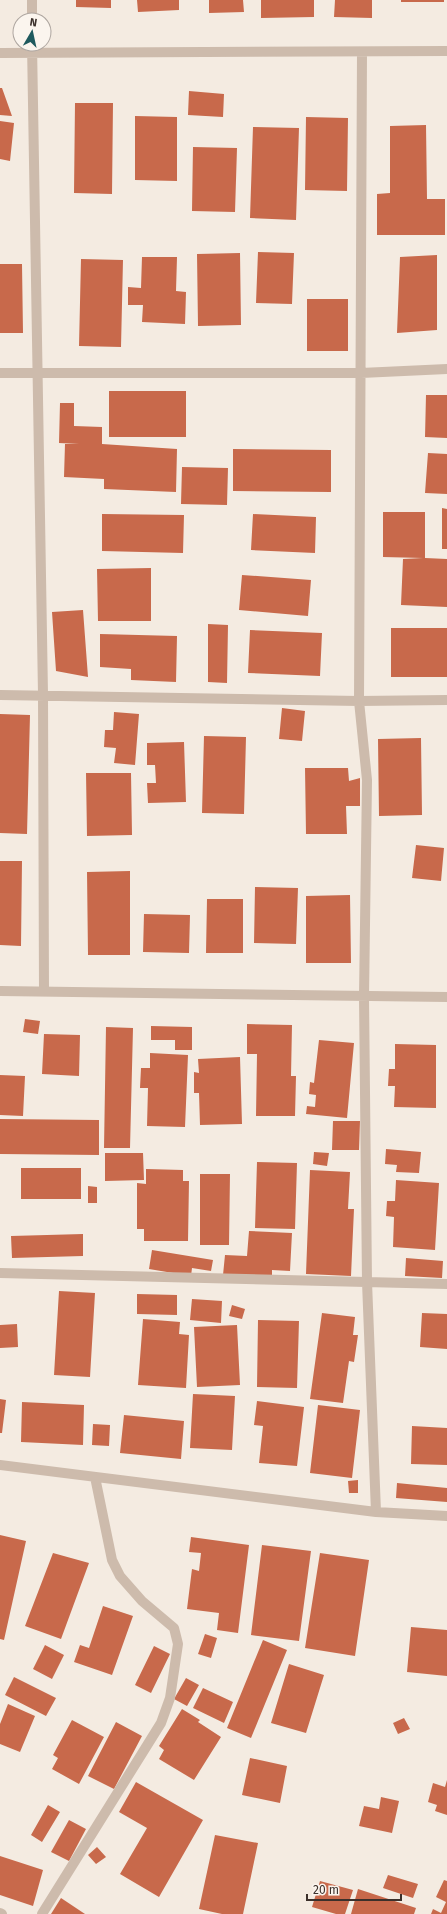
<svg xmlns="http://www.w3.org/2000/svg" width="447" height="1914" font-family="'Fira Sans',sans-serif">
<rect width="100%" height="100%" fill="#f4ebe1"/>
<path fill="#c8694b" d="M76,0H111V8L76,7Z
M137,0H179V10L138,12Z
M209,0H243L244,12L209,13Z
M261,0H314V17L261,18Z
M335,0H372V18L334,17Z
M401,0H444V2H401Z
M0,88H2L12,116L0,115Z
M189,91L224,94L223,117L188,115Z
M75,103H113L112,194L74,193Z
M135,116L177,117V181L135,180Z
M306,117L348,118L347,191L305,190Z
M0,121L14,123L10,161L0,159Z
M426,125L427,199H445V235H377V194L390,193V126Z
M253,127L299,128L296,220L250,218Z
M193,147L237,148L235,212L192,211Z
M258,252L294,253L292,304L256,303Z
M240,253L241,325L198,326L197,254Z
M437,255V330L397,333L400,257Z
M142,257H177L176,291L186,292L185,324L142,322L143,305H128V287L141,288Z
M81,259L123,260L121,347L79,346Z
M0,264H22L23,333H0Z
M307,299H348V351H307Z
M109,391H186V437H109Z
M426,395H447V438L425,437Z
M60,403H74V426L102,427V444L177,449L176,492L104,489V479L64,477L65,444H79L59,443Z
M233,449L331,450V492L233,491Z
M428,453L447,454V494L425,493Z
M182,467L228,468L227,505L181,504Z
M442,508L447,509V549H442Z
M383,512H425V558L447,559V607L401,605L403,559L423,558L383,557Z
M102,514L184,515L183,553L102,551Z
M253,514L316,517L315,553L251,550Z
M151,568V621H98L97,569Z
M242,575L311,580L308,616L239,610Z
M83,610L88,677L56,671L52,612Z
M208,624L228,625L227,683L208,682Z
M391,628H447V677H391Z
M250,630L322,633L320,676L248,673Z
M100,634L177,636L176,682L131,680V669L100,667Z
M282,708L305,711L302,741L279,739Z
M114,712L139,714L135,765L114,763L116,748L104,747L105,730H113Z
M0,714L30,715L27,834L0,833Z
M204,736L246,737L244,814L202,813Z
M421,738L422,815L379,816L378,739Z
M184,742L186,802L148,803L147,783H156L155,765H147V743Z
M305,768H348L349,781L360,778V806H346L347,834H306Z
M86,773H131L132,835L87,836Z
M416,845L444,848L441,881L412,878Z
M0,861H22L21,946L0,945Z
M130,871V955H88L87,872Z
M255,887L298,888L296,944L254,943Z
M350,895L351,963H306V896Z
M207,899H243V953H206Z
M144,914L190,915L189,953L143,952Z
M25,1019L40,1021L38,1034L23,1032Z
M247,1024L292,1025L291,1076H296L295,1116H256L257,1054H247Z
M151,1026L192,1027V1050H175V1040H151Z
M106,1027L133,1028L130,1148H104Z
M44,1034L80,1035L79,1076L42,1074Z
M319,1040L354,1043L347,1118L306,1114L307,1106L315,1107L316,1095L309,1094L310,1082L314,1083Z
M395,1044L436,1045V1108L394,1107L395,1086H388L389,1069H395Z
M150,1053L188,1055L185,1127L147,1126L148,1088H140L141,1068H150Z
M240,1057L242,1124L200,1125L199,1093H194V1072L199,1073L198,1059Z
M0,1075L25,1076L23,1116L0,1115Z
M0,1119L99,1120V1155L0,1154Z
M333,1121H360L359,1150H332Z
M386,1149L421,1152L419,1173L396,1172L397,1165L385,1164Z
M314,1152L329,1153L327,1166L313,1164Z
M105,1153H143L144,1180L105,1181Z
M257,1162L297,1163L295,1229L255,1228Z
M21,1168H81V1199H21Z
M146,1169L183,1170V1181H189L188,1241H144V1229H137V1183L146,1184Z
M310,1170L350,1172L348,1209H354L351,1276L306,1274Z
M200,1174H230L229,1245H200Z
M396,1180L439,1183L435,1250L393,1247L394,1217L386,1216L387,1201H395Z
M88,1186L97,1187V1203H88Z
M249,1231L292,1233L290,1271L272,1270V1278L223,1275L225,1255L247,1256Z
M83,1234V1256L12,1258L11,1236Z
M152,1250L213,1260L211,1271L192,1268L191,1276L149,1269Z
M406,1258L443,1261L442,1278L405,1276Z
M59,1291L95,1293L90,1377L54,1375Z
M137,1294L177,1295V1315L137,1314Z
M192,1299L222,1301L221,1323L190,1320Z
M232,1305L245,1309L242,1319L229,1316Z
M322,1313L355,1317L353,1335H358L354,1362L349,1361L343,1403L310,1399Z
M422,1313L447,1314V1349L420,1347Z
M143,1319L180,1322L179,1334L189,1335L186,1388L138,1385Z
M258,1320L299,1321L297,1388L257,1387Z
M17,1324L18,1347L0,1348V1325Z
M237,1325L240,1385L197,1387L194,1327Z
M193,1394L235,1396L232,1450L190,1448Z
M0,1399L6,1400L2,1433H0Z
M257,1401L304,1407L297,1466L259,1463L263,1426L254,1425Z
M22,1402L84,1405L83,1445L21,1442Z
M318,1405L360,1410L352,1478L310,1473Z
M124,1415L184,1421L181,1459L120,1453Z
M93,1424L110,1425L109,1446L92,1445Z
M412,1426L447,1428V1465L411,1464Z
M358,1480V1493H349L348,1481Z
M397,1483L447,1488V1502L396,1498Z
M0,1535L26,1541L4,1640L0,1639Z
M191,1537L249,1545L238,1633L217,1630L219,1613L187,1609L192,1569L199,1571L201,1553L189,1552Z
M262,1545L311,1551L299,1641L251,1635Z
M53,1553L89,1563L61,1639L25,1626Z
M320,1553L369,1560L355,1656L305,1648Z
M103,1606L133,1616L112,1675L74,1662L80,1645L89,1648Z
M411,1627L447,1630V1676L407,1672Z
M205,1634L217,1638L211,1658L198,1654Z
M263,1640L287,1650L251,1738L227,1728Z
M45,1645L64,1655L52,1679L33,1669Z
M154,1646L170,1654L151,1693L135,1685Z
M289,1664L324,1675L306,1733L271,1723Z
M14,1677L56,1698L46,1716L5,1695Z
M186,1678L199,1685L187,1706L174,1699Z
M203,1688L233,1702L224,1723L193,1708Z
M8,1704L35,1716L20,1752L0,1744V1724Z
M182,1709L200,1720L198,1722L221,1737L194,1780L159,1759L164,1750L159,1746Z
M404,1718L410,1729L398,1734L393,1723Z
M72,1720L104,1737L79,1784L52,1769L58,1758L53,1755Z
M116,1722L142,1736L114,1789L88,1776Z
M250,1758L287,1766L280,1803L242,1795Z
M447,1780V1815L435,1811L437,1805L428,1802L433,1783L445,1787Z
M136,1782L203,1820L159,1897L120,1874L147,1828L119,1812Z
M381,1797L399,1801L392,1833L359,1826L364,1806L379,1809Z
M48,1805L60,1812L42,1842L31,1835Z
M69,1820L86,1829L69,1861L51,1852Z
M215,1835L258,1843L243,1914H222L199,1909Z
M97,1847L106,1857L96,1864L88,1855Z
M0,1856L43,1870L33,1906L0,1895Z
M388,1875L418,1884L413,1898L383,1888Z
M444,1880L447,1881V1914H431L433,1909L441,1913L446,1902L436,1897Z
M320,1881L353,1890L345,1914H336L312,1907Z
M358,1889L416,1908L414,1914H351Z
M61,1898L85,1914H51Z"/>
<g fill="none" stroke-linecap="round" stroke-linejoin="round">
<path stroke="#cdbbac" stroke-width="10" d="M32,20V0
M32,44L43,694L44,991
M362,52L359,701L367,780L364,997L367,1282L376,1512
M0,53L447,51
M0,373H361L447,369
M0,695L359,701L447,700
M0,991L447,997
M0,1273L447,1284
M0,1465L376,1512L447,1516
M0,1913L2,1914
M42,1914L161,1723L170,1698L178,1644L174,1628L142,1601L120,1576L112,1560L95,1477"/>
</g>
<g transform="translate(32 32) rotate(9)"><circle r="19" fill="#fbf5ee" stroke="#aea6a0"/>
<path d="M0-3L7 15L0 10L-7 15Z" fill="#1f5a5e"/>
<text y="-6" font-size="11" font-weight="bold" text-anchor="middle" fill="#3b302b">N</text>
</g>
<path d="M307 1894v6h94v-6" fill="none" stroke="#3b302b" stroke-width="2"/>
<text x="313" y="1894" font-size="12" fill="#3b302b" stroke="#fbf5ee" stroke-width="3" paint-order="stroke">20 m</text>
</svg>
